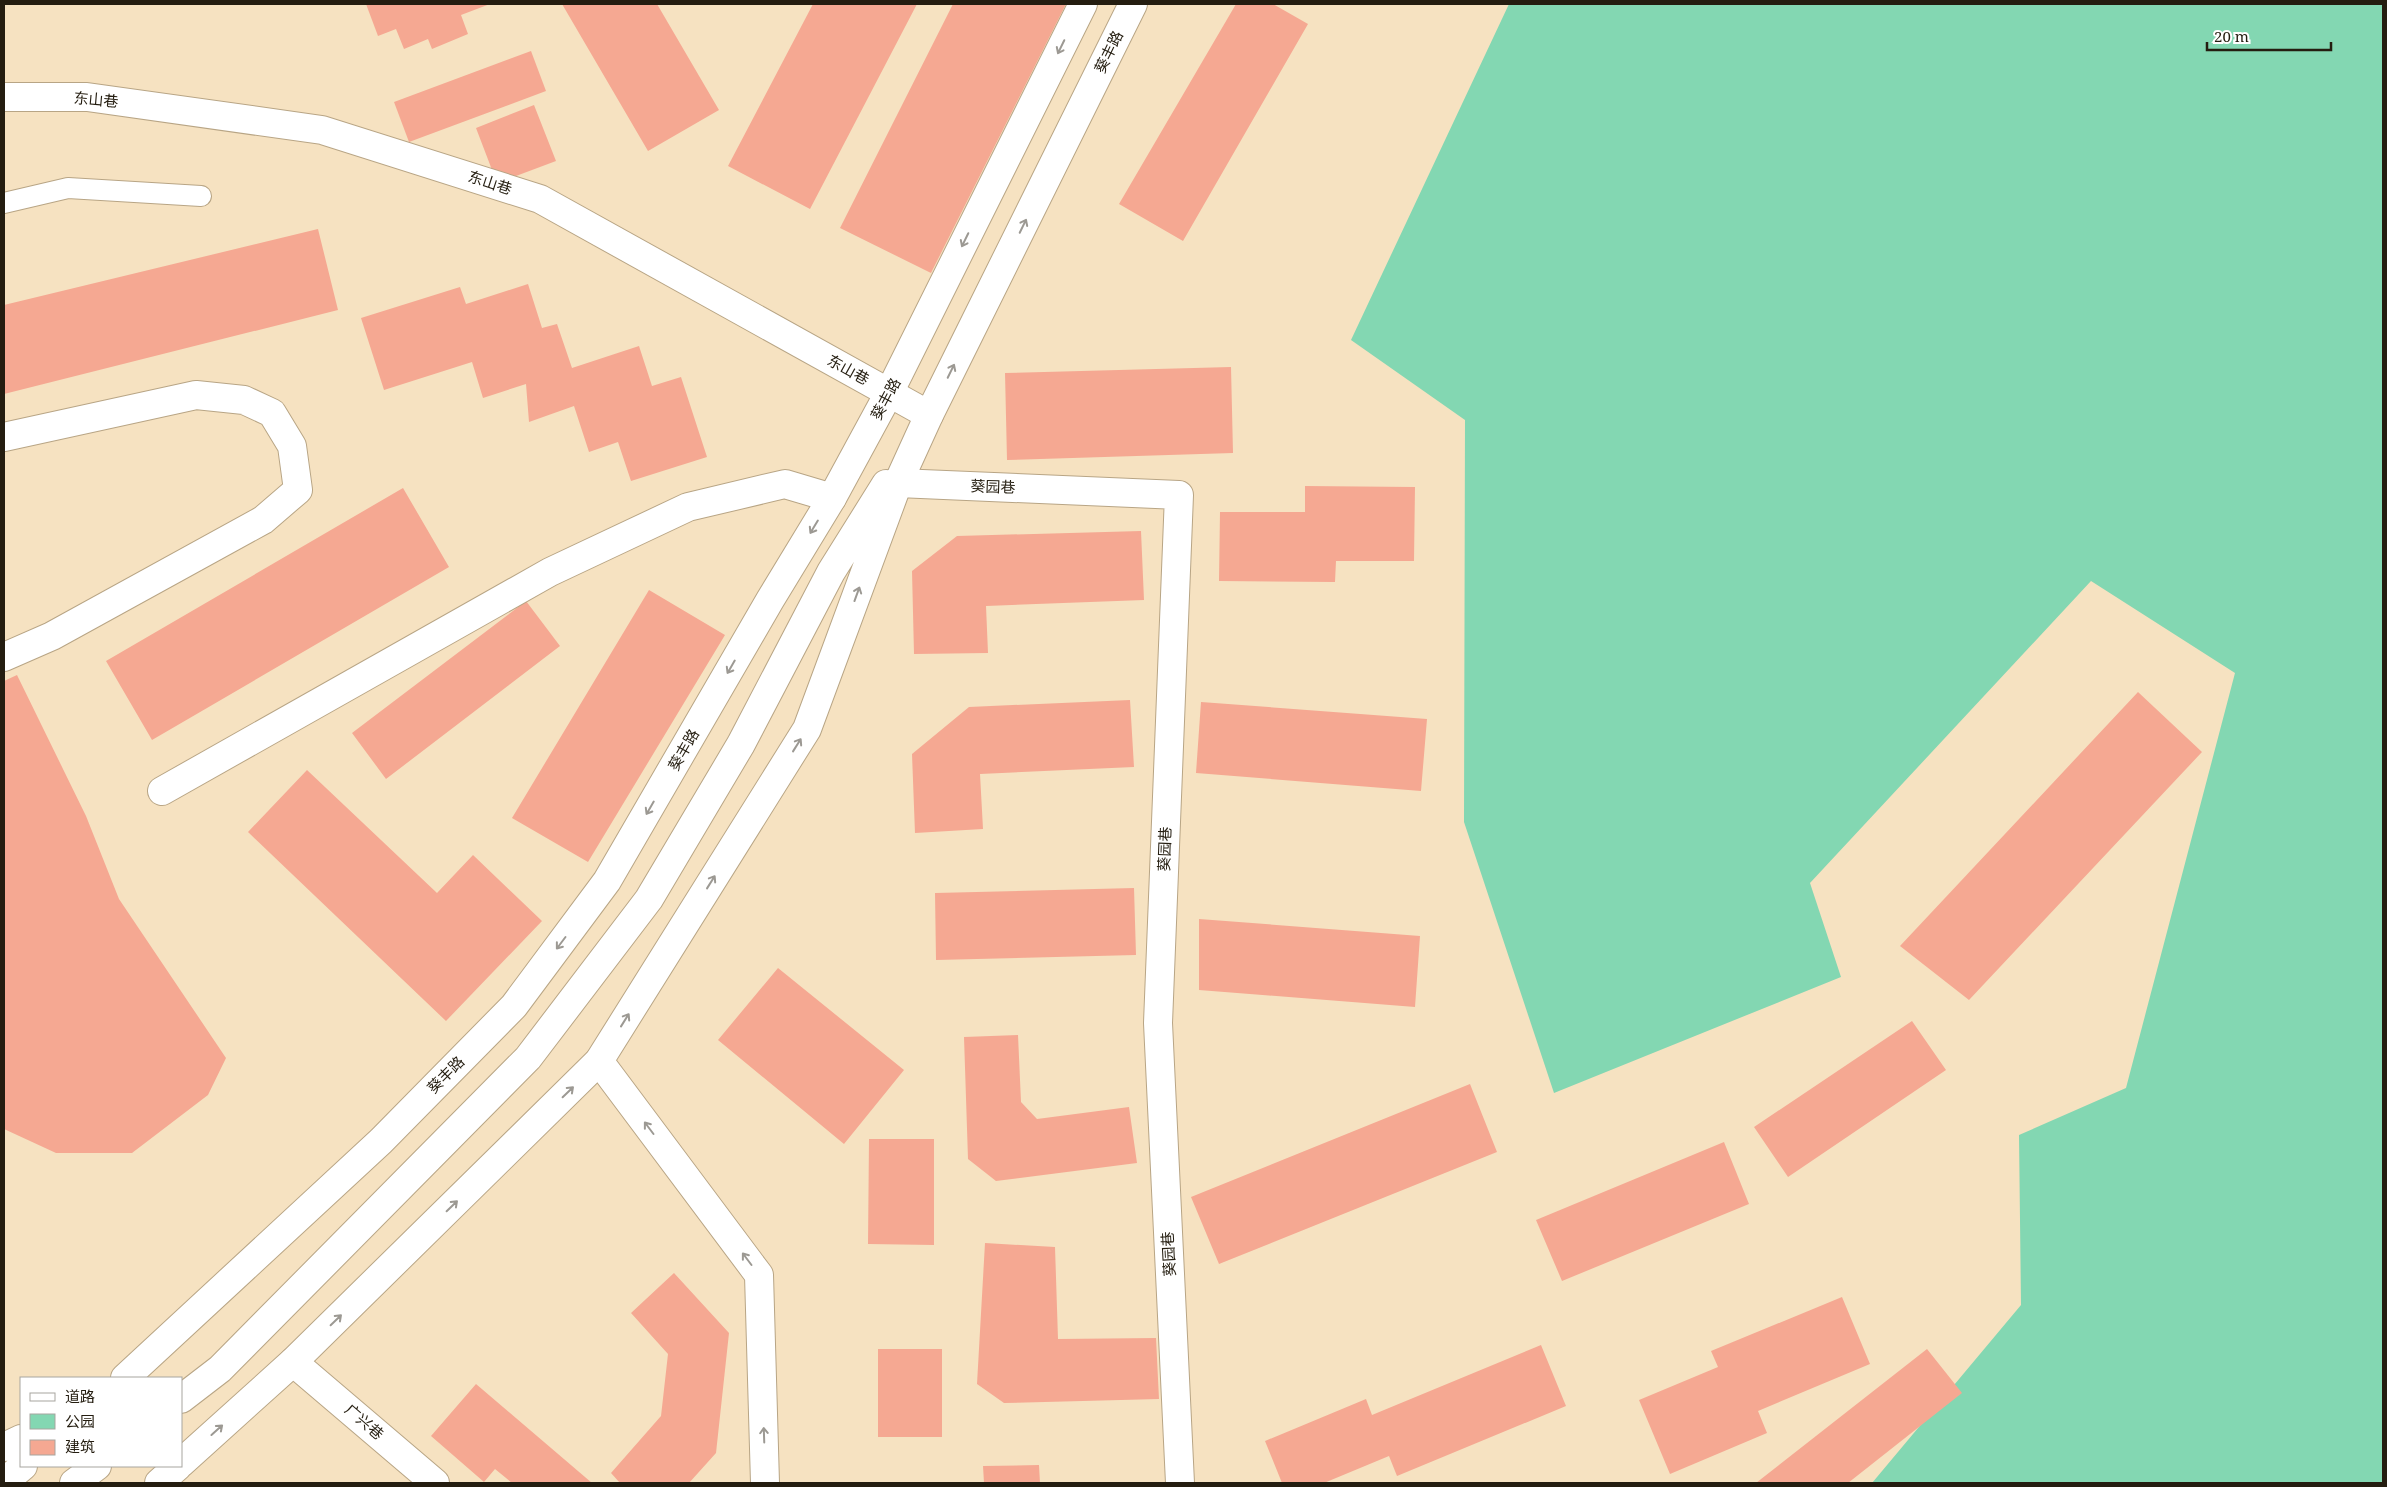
<svg xmlns="http://www.w3.org/2000/svg" width="2387" height="1487" font-family="'Noto Serif','Noto Sans SC',serif">
<rect width="100%" height="100%" fill="#f6e2c1"/>
<path fill="#83d7b2" d="M1509,4H2383V1483H1872L2021,1305L2019,1135L2126,1088L2235,673L2091,581L1810,883L1841,977L1554,1093L1464,822L1465,420L1351,340Z"/>
<path fill="#f5a892" d="M366,4H490L461,15L468,34L432,49L428,39L404,49L396,29L378,36Z
M562,4H657L719,110L648,151Z
M813,4H917L810,209L728,166Z
M953,4H1066L931,273L840,228Z
M1236,4H1273L1308,24L1183,241L1119,204Z
M531,51L546,91L409,142L394,102Z
M534,105L556,161L497,183L476,128Z
M318,229L338,310L4,394V305Z
M528,284L542,328L557,324L572,368L639,346L652,386L681,377L707,457L631,481L618,442L589,452L574,406L529,422L526,384L483,398L472,362L384,390L361,318L460,287L466,304Z
M1231,367L1233,453L1007,460L1005,373Z
M1305,486L1415,487L1414,561H1336L1335,582L1219,581L1220,512H1305Z
M403,488L449,567L152,740L106,661Z
M1141,531L1144,600L986,606L988,653L914,654L912,571L957,536Z
M649,590L725,635L588,862L512,818Z
M526,601L560,646L386,779L352,733Z
M17,675L86,816L119,899L226,1058L208,1095L132,1153H56L4,1129V681Z
M2138,692L2202,752L1969,1000L1900,946Z
M1130,700L1134,767L980,774L983,829L915,833L912,754L969,707Z
M1201,702L1427,719L1421,791L1196,773Z
M307,770L437,893L473,855L542,921L446,1021L248,832Z
M1134,888L1136,955L936,960L935,893Z
M1199,919L1420,936L1415,1007L1199,990Z
M778,968L904,1070L844,1144L718,1040Z
M1912,1021L1946,1070L1788,1177L1754,1127Z
M1018,1035L1021,1102L1037,1119L1129,1107L1137,1163L996,1181L968,1159L964,1037Z
M1470,1084L1497,1152L1219,1264L1191,1197Z
M869,1139H934V1245L868,1244Z
M1724,1142L1749,1204L1562,1281L1536,1220Z
M985,1243L1055,1247L1058,1339L1156,1338L1159,1399L1004,1403L977,1384Z
M674,1273L729,1333L716,1453L689,1483H620L611,1473L661,1416L668,1354L631,1313Z
M1842,1297L1870,1364L1758,1411L1767,1433L1670,1474L1639,1400L1718,1367L1711,1351Z
M1541,1345L1566,1406L1397,1476L1389,1456L1324,1483H1282L1265,1441L1366,1399L1372,1415Z
M878,1349H942V1437H878Z
M1927,1349L1962,1393L1848,1483H1756Z
M476,1384L592,1483H512L495,1469L484,1482L431,1436Z
M1039,1465L1040,1483H984L983,1466Z"/>
<g fill="none" stroke-linecap="round" stroke-linejoin="round">
<defs>
<path id="service" d="M4,203L68,188L201,196"/>
<path id="minor" d="M4,97H87L322,130L540,199L929,415
M4,437L196,395L244,400L272,413L292,446L298,490L263,520L52,636L4,657
M898,483L1179,495L1158,1023L1180,1483
M162,791L550,572L688,507L785,484L832,498
M599,1061L759,1275L765,1483
M293,1362L435,1483"/>
<path id="secondary" d="M125,1378L381,1141L514,1006L607,881L770,600L832,498L889,393L1083,4
M181,1399L220,1369L528,1058L649,899L741,744L831,572L886,484
M4,1447L21,1439
M181,1463L293,1362L599,1061L807,729L898,483L929,415L1133,4
M4,1482L23,1466
M74,1483L97,1466
M159,1483L178,1466"/>
</defs>
<use href="#service" stroke="#b8a585" stroke-width="22"/>
<use href="#minor" stroke="#b8a585" stroke-width="30"/>
<use href="#secondary" stroke="#b8a585" stroke-width="30"/>
<use href="#service" stroke="#fff" stroke-width="20"/>
<use href="#minor" stroke="#fff" stroke-width="28"/>
<use href="#secondary" stroke="#fff" stroke-width="28"/>
</g>
<defs><path id="oneway-shaft" d="M-6 0H5M1.5-3L5.5 0L1.5 3" fill="none" stroke-width="1.6" stroke-linecap="round" stroke-linejoin="round" transform="scale(1.25)"/></defs>
<g stroke="#9c9993">
<use href="#oneway-shaft" transform="translate(1061 47) rotate(116)"/>
<use href="#oneway-shaft" transform="translate(1023 226) rotate(-64)"/>
<use href="#oneway-shaft" transform="translate(965 240) rotate(116)"/>
<use href="#oneway-shaft" transform="translate(951 371) rotate(-64)"/>
<use href="#oneway-shaft" transform="translate(814 527) rotate(121)"/>
<use href="#oneway-shaft" transform="translate(857 594) rotate(-70)"/>
<use href="#oneway-shaft" transform="translate(731 667) rotate(120)"/>
<use href="#oneway-shaft" transform="translate(797 745) rotate(-58)"/>
<use href="#oneway-shaft" transform="translate(650 808) rotate(120)"/>
<use href="#oneway-shaft" transform="translate(711 882) rotate(-58)"/>
<use href="#oneway-shaft" transform="translate(561 943) rotate(127)"/>
<use href="#oneway-shaft" transform="translate(625 1020) rotate(-58)"/>
<use href="#oneway-shaft" transform="translate(568 1092) rotate(-44)"/>
<use href="#oneway-shaft" transform="translate(649 1128) rotate(-127)"/>
<use href="#oneway-shaft" transform="translate(452 1206) rotate(-44)"/>
<use href="#oneway-shaft" transform="translate(747 1259) rotate(-127)"/>
<use href="#oneway-shaft" transform="translate(336 1320) rotate(-44)"/>
<use href="#oneway-shaft" transform="translate(217 1430) rotate(-42)"/>
<use href="#oneway-shaft" transform="translate(764 1435) rotate(-92)"/>
</g>
<g text-anchor="middle" stroke-width="4" stroke-linejoin="round" paint-order="stroke">
<g font-size="15" fill="#241d10" stroke="#fff">
<text transform="translate(1109 52) rotate(-64)" y="5">葵丰路</text>
<text transform="translate(96 100) rotate(5)" y="5">东山巷</text>
<text transform="translate(490 183) rotate(18)" y="5">东山巷</text>
<text transform="translate(848 370) rotate(29)" y="5">东山巷</text>
<text transform="translate(886 399) rotate(-62)" y="5">葵丰路</text>
<text transform="translate(993 487) rotate(2)" y="5">葵园巷</text>
<text transform="translate(684 750) rotate(-60)" y="5">葵丰路</text>
<text transform="translate(1165 849) rotate(-88)" y="5">葵园巷</text>
<text transform="translate(446 1075) rotate(-45)" y="5">葵丰路</text>
<text transform="translate(1169 1254) rotate(-93)" y="5">葵园巷</text>
<text transform="translate(364 1422) rotate(41)" y="5">广兴巷</text>
</g>
</g>
<rect width="2387" height="1487" fill="none" stroke="#241d10" stroke-width="10"/>
<rect x="20" y="1377" width="162" height="90" fill="#ffffff" stroke="#a7a59f"/>
<rect x="30" y="1393" width="25" height="8" fill="#ffffff" stroke="#a7a59f"/>
<text x="65" y="1402" font-size="15" fill="#241d10">道路</text>
<rect x="30" y="1414" width="25" height="15" fill="#83d7b2" stroke="#a7a59f"/>
<text x="65" y="1427" font-size="15" fill="#241d10">公园</text>
<rect x="30" y="1440" width="25" height="15" fill="#f5a892" stroke="#a7a59f"/>
<text x="65" y="1452" font-size="15" fill="#241d10">建筑</text>
<path d="M2207 42v8h124v-8" fill="none" stroke="#241d10" stroke-width="2.5"/>
<text x="2214" y="42" font-size="15" fill="#241d10" stroke="#ffffff" stroke-width="4" paint-order="stroke">20 m</text>
</svg>
